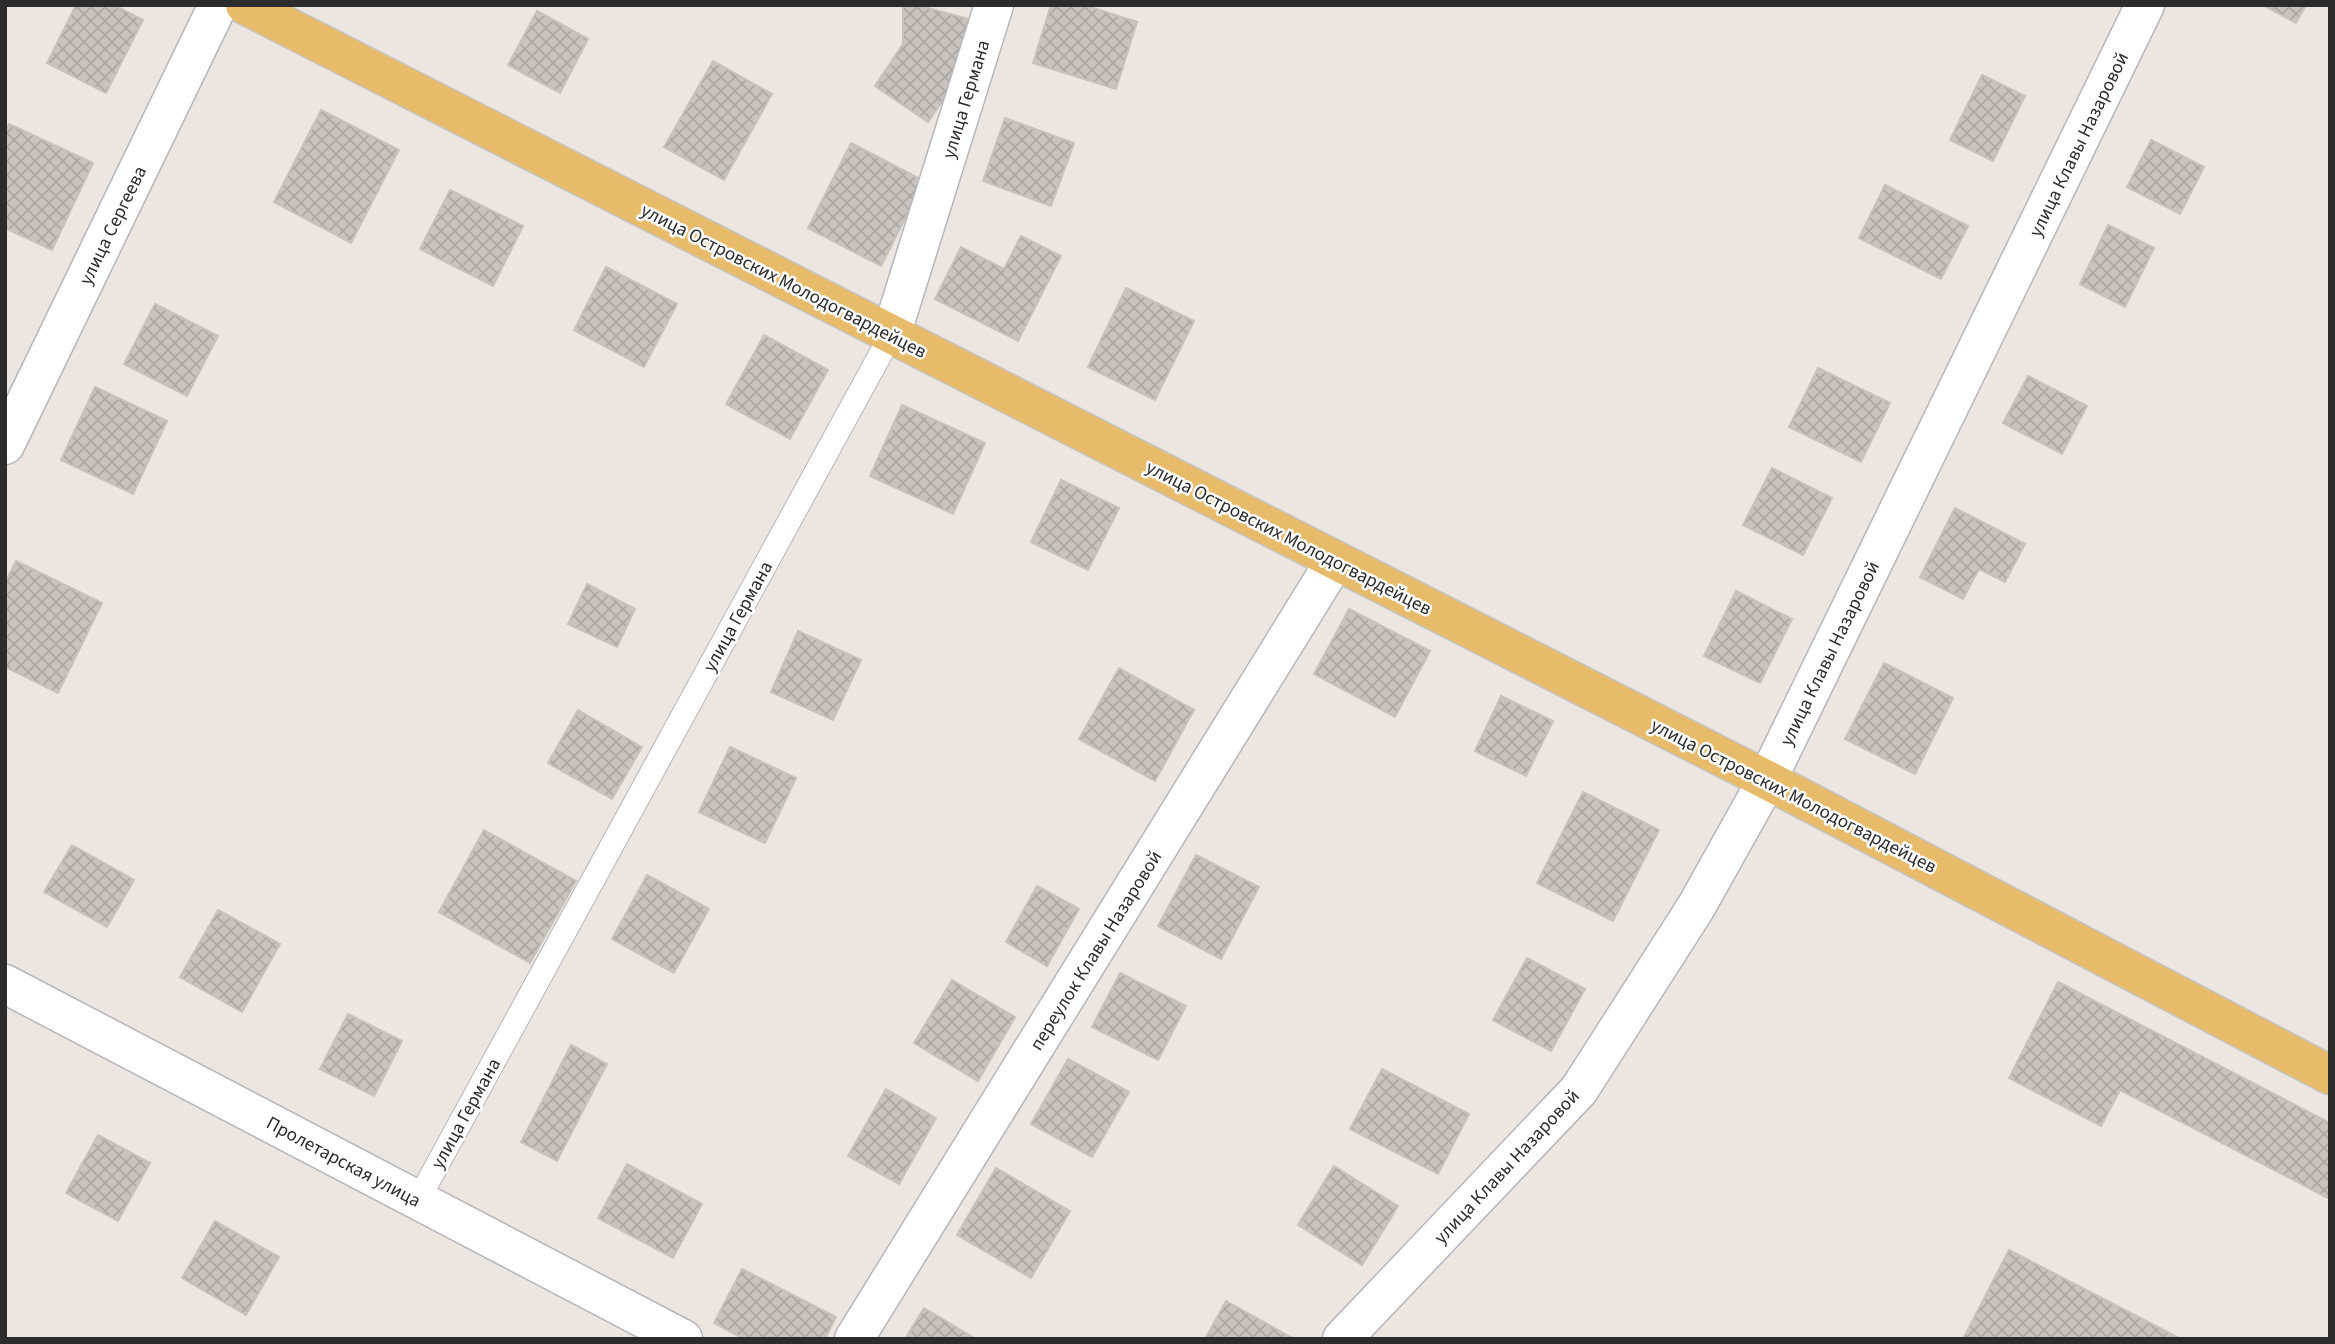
<svg xmlns="http://www.w3.org/2000/svg" width="2335" height="1344" font-family="'Source Sans 3',sans-serif">
<defs>
<pattern id="building-cross-hatch" width="8" height="8" patternUnits="userSpaceOnUse" patternTransform="scale(1.75)"><rect width="8" height="8" fill="#c8c3bf"/><path d="M0 0l8 8M0 8l8-8" fill="none" stroke="#aca8a4"/></pattern>
</defs>
<rect width="100%" height="100%" fill="#ede6e0"/>
<path fill="url(#building-cross-hatch)" stroke="#c8c1b9" stroke-width="2" d="M76,5H114L143,20L106,93L47,63Z
M903,5H917L972,20L956,81L928,122L875,86L903,44Z
M1051,5H1084L1137,22L1116,89L1033,63Z
M2263,5H2306L2296,23Z
M537,11L588,39L560,93L508,65Z
M713,61L772,94L724,180L664,147Z
M1982,75L2025,96L1993,161L1950,140Z
M321,110L399,150L351,243L274,202Z
M1005,118L1074,143L1051,206L983,181Z
M9,124L93,163L52,250L5,228V133Z
M2151,140L2204,167L2180,214L2127,187Z
M851,143L924,181L881,266L808,228Z
M1885,185L1968,226L1941,279L1859,238Z
M450,190L523,226L493,286L420,249Z
M2108,225L2154,248L2125,307L2080,284Z
M1021,236L1061,256L1018,341L935,299L961,247L1004,269Z
M606,267L677,304L644,367L574,330Z
M1126,288L1194,321L1155,400L1088,367Z
M155,304L218,336L187,396L124,364Z
M764,335L828,370L790,439L726,404Z
M1818,368L1890,403L1861,462L1789,427Z
M2028,376L2087,406L2062,454L2003,423Z
M95,387L167,421L133,494L61,460Z
M902,405L985,443L953,514L870,476Z
M1772,468L1832,498L1803,555L1743,525Z
M1061,480L1119,508L1088,570L1031,542Z
M1955,508L2025,544L2005,582L1979,569L1963,599L1920,577Z
M16,561L102,603L58,693L5,667V583Z
M587,584L635,609L617,647L568,624Z
M1736,591L1792,619L1760,683L1704,656Z
M1349,609L1430,651L1395,717L1314,674Z
M798,631L861,660L833,720L771,692Z
M1884,663L1953,698L1915,774L1845,739Z
M1119,668L1194,710L1155,781L1079,739Z
M1501,696L1553,721L1526,776L1475,751Z
M578,710L642,747L612,799L548,763Z
M730,747L796,778L765,843L699,812Z
M1583,792L1659,830L1613,921L1537,883Z
M484,830L576,881L530,963L439,912Z
M72,845L134,880L107,927L44,892Z
M1196,855L1259,887L1221,959L1158,926Z
M647,875L709,909L674,973L612,939Z
M1037,886L1079,909L1047,966L1006,942Z
M218,910L280,944L242,1012L180,977Z
M1527,958L1585,989L1551,1051L1493,1020Z
M1120,973L1186,1006L1158,1060L1092,1027Z
M952,980L1015,1017L978,1081L914,1043Z
M2058,982L2330,1123V1199L2120,1090L2101,1126L2009,1078Z
M348,1014L402,1041L374,1096L320,1069Z
M571,1045L607,1064L557,1161L521,1142Z
M1068,1059L1129,1092L1092,1157L1031,1124Z
M1382,1069L1469,1114L1438,1174L1350,1129Z
M886,1089L936,1118L899,1184L848,1156Z
M98,1135L150,1163L118,1221L66,1193Z
M627,1164L702,1204L673,1258L598,1218Z
M1334,1166L1398,1206L1362,1265L1298,1225Z
M996,1168L1070,1211L1031,1278L957,1235Z
M215,1221L279,1257L246,1315L182,1278Z
M2009,1250L2181,1339H1963Z
M742,1269L836,1317L825,1339H744L714,1323Z
M1226,1301L1294,1339H1205Z
M924,1308L976,1339H905Z"/>
<g fill="none" stroke-linecap="round" stroke-linejoin="round">
<defs>
<path id="lane" d="M418,1200L891,335"/>
<path id="street" d="M891,335L994,5
M5,445L218,5
M5,984L683,1339
M854,1339L1335,561
M1342,1339L1579,1090L1696,907L1767,780L2145,5"/>
<path id="primary" d="M245,5L1767,780L2330,1075"/>
</defs>
<use href="#lane" stroke="#b3b6be" stroke-width="25"/>
<use href="#street" stroke="#b3b6be" stroke-width="41"/>
<use href="#primary" stroke="#c4c4c4" stroke-width="41"/>
<use href="#lane" stroke="#fff" stroke-width="23"/>
<use href="#street" stroke="#fff" stroke-width="38"/>
<use href="#primary" stroke="#e7bb6a" stroke-width="38"/>
</g>
<g text-anchor="middle" stroke-width="5" stroke-linejoin="round" paint-order="stroke">
<g font-size="19" fill="#2c2c2c" stroke="#fff">
<text transform="translate(965 99) rotate(-73)" y="7">улица Германа</text>
<text transform="translate(2078 144) rotate(-64)" y="7">улица Клавы Назаровой</text>
<text transform="translate(112 225) rotate(-64)" y="7">улица Сергеева</text>
<text transform="translate(784 280) rotate(27)" y="7">улица Островских Молодогвардейцев</text>
<text transform="translate(1289 537) rotate(27)" y="7">улица Островских Молодогвардейцев</text>
<text transform="translate(737 616) rotate(-61)" y="7">улица Германа</text>
<text transform="translate(1829 653) rotate(-64)" y="7">улица Клавы Назаровой</text>
<text transform="translate(1794 795) rotate(27)" y="7">улица Островских Молодогвардейцев</text>
<text transform="translate(1095 950) rotate(-58)" y="7">переулок Клавы Назаровой</text>
<text transform="translate(465 1113) rotate(-61)" y="7">улица Германа</text>
<text transform="translate(344 1161) rotate(28)" y="7">Пролетарская улица</text>
<text transform="translate(1506 1166) rotate(-47)" y="7">улица Клавы Назаровой</text>
</g>
</g>
<rect width="2335" height="1344" fill="none" stroke="#2c2c2c" stroke-width="14"/>
</svg>
